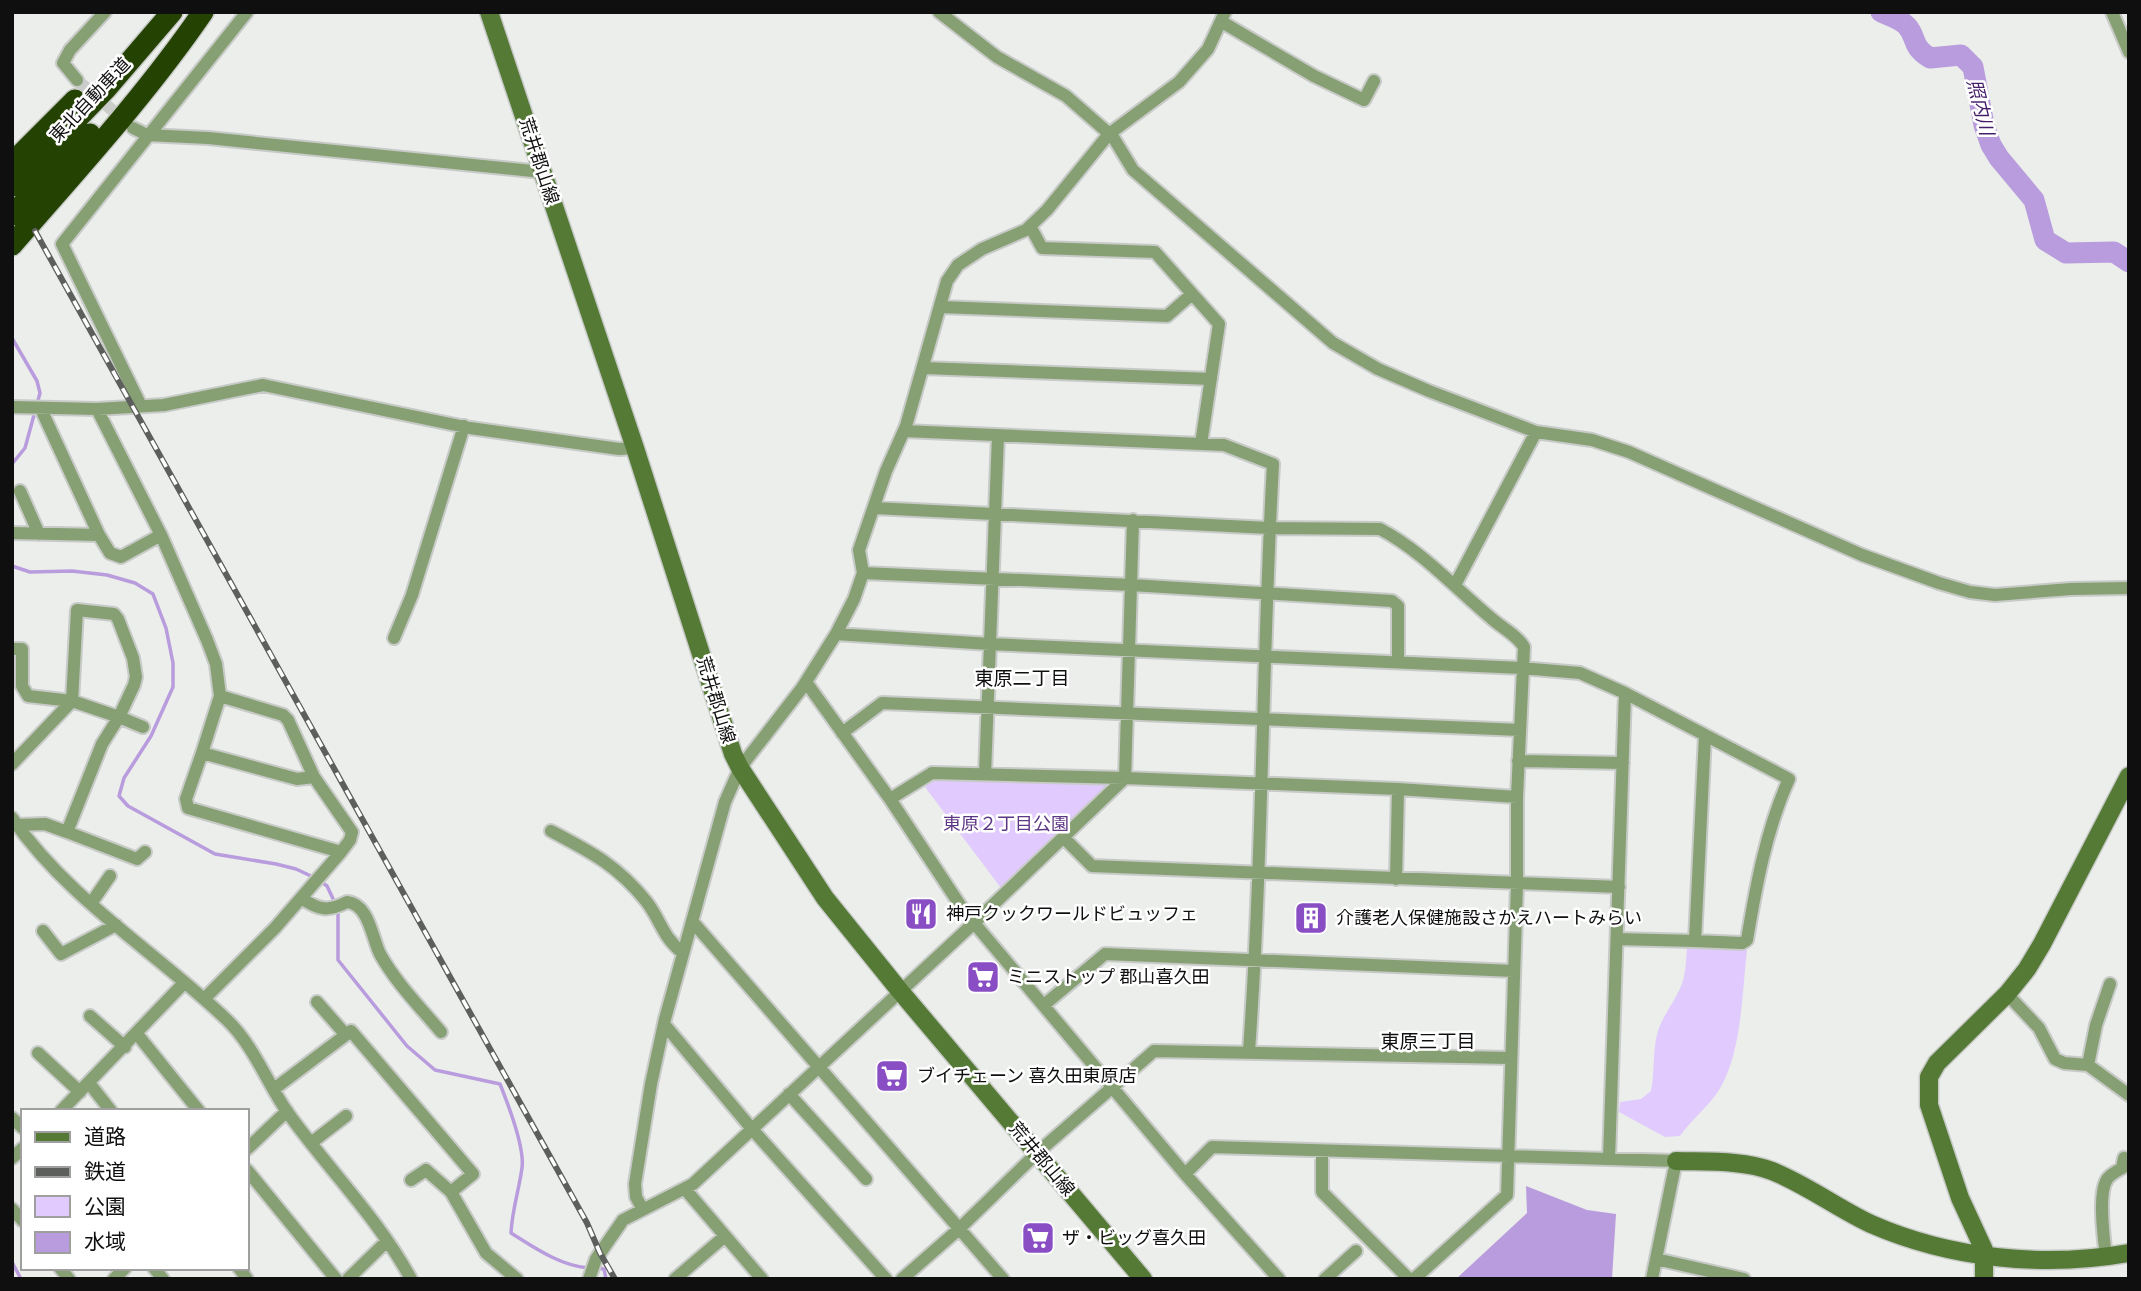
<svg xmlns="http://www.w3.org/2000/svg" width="2141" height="1291" font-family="Roboto,'Noto Sans JP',sans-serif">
<rect width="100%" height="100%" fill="#ebeeea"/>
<path fill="#e0cafe" d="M936,779L1109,784L1001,888L925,787Z
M1687,948L1747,950C1742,992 1742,1053 1719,1090C1708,1107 1692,1119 1680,1136L1665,1137L1619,1112L1620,1102L1641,1099L1651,1091C1655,1072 1652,1051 1658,1031C1664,1013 1677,999 1683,981C1686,970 1686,959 1687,948Z"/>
<path fill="#b99cdd" d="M1526,1186L1587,1210L1616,1214L1612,1279H1456L1527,1213Z"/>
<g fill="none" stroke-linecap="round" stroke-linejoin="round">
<path stroke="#b99cdd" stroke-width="3.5" d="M12,338L37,381L40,393L25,448L12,464
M12,566L30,572L72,571L107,575L135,583L153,594L166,628L173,663V687L151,736L124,778L119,796L128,806L215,854L276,864L296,869L313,877
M320,881L327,886L335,903
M338,910V960L407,1046L435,1070L500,1084C508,1104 525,1147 522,1168C519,1190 512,1210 511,1233C535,1248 559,1265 588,1268
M12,1262L21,1279
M596,1268L604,1269L606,1279"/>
<path stroke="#b99cdd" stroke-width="21" d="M1881,12C1890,16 1901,19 1907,26C1918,39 1910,45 1930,58L1961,55L1973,67L1984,125L1991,145L1999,158L2034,200L2045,240L2066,253L2114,252L2129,262"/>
<path stroke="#cacdc9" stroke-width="12" stroke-dasharray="12 6" stroke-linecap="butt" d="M77,80L125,121"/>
<defs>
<path id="street" d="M939,12L997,57L1066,96L1113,137L1133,170L1140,176L1333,343L1378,369L1429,391L1536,432L1592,440L1629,452L1862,555L1939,583L1970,592L1995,595L2071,589L2129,588
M2112,12L2129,52
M1222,22L1314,76L1364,100L1374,81
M77,80L63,63L70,50L105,12
M133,128L147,135L208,138L542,172
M1030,226L1042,248L1155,252L1219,324L1201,444
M941,307L1167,316L1192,294
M924,368L1211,379
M141,406L62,244L247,12
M12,407L97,409L164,405L263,385L470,428L619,449L635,448
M41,409L99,535L110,553L121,557L161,535
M97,409L161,535L207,640L216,664L220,696L283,715L288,720L314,777L352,832L350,840L341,852L275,928L204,999
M904,431L1224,445L1273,464C1262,659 1263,856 1249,1051
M20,491L39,534
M874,508L1269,528L1380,529C1422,551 1455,588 1491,618C1502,628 1517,635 1524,647L1517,797V884L1507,1195L1414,1279
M12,533L99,535
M863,573L1131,585L1392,601L1398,606V662
M1455,585L1536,432
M836,634L990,644L1522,668L1580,673L1625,693L1789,779C1766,830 1756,886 1747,940L1742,943L1695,941
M394,638L412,595L464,426
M12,649H22V686L28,696L72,701L119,717L143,727
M806,682L890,799L964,911L1185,1174L1279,1279
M220,696L202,753L297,779L314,777
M842,733L882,703L1520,730
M202,753L186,799L188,808L341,852
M1518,761L1623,763
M12,764L72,701L77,610L114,614L118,619L133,658L136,677L134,685L119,717L102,744L67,832L45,824L17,825
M985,774L998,436
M890,799L932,773L1125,778L1398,789L1517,797
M12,818C69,900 156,952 227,1020C254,1046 267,1083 288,1113C328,1169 378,1218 411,1279
M551,831C591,852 617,865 646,901C661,920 662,937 683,953
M67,832L137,859L145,852
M1064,838L1092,866L1619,887
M1396,879L1398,789
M301,898C319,910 328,912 347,902C369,904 372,938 380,954C396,983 421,1008 441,1032
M92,902L110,876
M692,921L1003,1279
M43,931L61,954L116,925
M1617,939L1695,941L1705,735
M2007,994L2039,1028L2055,1059L2064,1063L2088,1065L2129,1095
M317,1002L346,1035
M1044,1005L1105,954L1514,971
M90,1016L125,1047
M664,1024L752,1129L886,1279
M137,1034L199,1111
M38,1053L80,1092
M2088,1065L2096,1025L2110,984
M89,1083L111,1111
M274,1089L351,1031L473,1174L451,1192L486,1253L517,1279
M789,1094L866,1179
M61,1111L184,983
M12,1118L23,1128
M311,1143L346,1116
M247,1149L287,1111
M1322,1151V1192L1409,1279
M12,1158L23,1148
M1609,1159L1625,693
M247,1170L336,1279
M1185,1174L1212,1147L1676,1161L1652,1279
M411,1180L426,1170L451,1192
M685,1189L762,1279
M642,1208L636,1197L635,1184L651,1084L665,1019L725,802L740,768L802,688L836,634L854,599L863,573L859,550L886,471L906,426L947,281L958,265L982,249L1026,230L1047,210L1109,134L1179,82L1208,49L1225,12
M12,1209L23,1221
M2106,1257C2104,1240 2097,1191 2108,1178C2111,1174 2117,1171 2122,1168L2124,1158
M1656,1259L1744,1279
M60,1268L69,1279
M154,1268L163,1279
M239,1268L247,1279
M114,1279L125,1268
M348,1279L387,1241
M589,1279L596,1259L623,1220L693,1184L974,923L1125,778L1133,520
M675,1279L725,1236
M902,1279L959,1229L1037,1153L1154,1051L1511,1058
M1325,1279L1356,1251"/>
<path id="secondary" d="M489,12L635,448L733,754L740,768L825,898L900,991L1143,1279
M1676,1161C1707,1162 1743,1160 1772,1171C1807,1185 1837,1208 1871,1224C1951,1259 2044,1268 2129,1253
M1984,1279V1250L1960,1198L1929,1105V1077L1937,1063L2007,994L2027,969L2042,944L2129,776"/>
<path id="highway" d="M12,163L75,100
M12,186L106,89L172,12
M12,215L90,134
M12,245C78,169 146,95 203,12"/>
</defs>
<use href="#street" stroke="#c8cac7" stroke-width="16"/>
<use href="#secondary" stroke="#c8cac7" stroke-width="21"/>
<use href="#highway" stroke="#c8cac7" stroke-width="24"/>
<use href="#street" stroke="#86a073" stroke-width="12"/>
<use href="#secondary" stroke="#557a36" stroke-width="18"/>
<use href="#highway" stroke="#244202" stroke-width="21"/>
<defs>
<path id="rail" d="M35,231L587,1223L600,1253L615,1279"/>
</defs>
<use href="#rail" stroke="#5d5f5c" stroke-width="6"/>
<use href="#rail" stroke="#fff" stroke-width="3.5" stroke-dasharray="10" stroke-linecap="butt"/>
</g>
<defs>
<symbol id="restaurant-square" viewBox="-11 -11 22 22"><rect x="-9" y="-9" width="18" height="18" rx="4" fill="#894ec4" stroke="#fff"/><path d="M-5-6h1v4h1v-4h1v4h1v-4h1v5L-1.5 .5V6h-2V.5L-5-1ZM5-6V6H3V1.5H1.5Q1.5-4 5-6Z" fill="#fff"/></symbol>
<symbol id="building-square" viewBox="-11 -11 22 22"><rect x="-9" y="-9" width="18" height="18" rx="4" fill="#894ec4" stroke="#fff"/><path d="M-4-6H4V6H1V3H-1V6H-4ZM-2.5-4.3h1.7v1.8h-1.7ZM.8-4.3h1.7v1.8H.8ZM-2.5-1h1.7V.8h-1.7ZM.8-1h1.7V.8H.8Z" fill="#fff"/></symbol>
<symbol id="supermarket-square" viewBox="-11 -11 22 22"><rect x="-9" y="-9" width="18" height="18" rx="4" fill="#894ec4" stroke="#fff"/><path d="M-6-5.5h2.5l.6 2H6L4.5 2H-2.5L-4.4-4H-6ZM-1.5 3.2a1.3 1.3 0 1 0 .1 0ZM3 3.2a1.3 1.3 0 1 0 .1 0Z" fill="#fff"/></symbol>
</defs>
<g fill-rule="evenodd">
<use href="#restaurant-square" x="902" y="895" width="38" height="38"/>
<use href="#building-square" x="1292" y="899" width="38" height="38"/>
<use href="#supermarket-square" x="964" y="958" width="38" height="38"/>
<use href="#supermarket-square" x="873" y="1057" width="38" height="38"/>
<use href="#supermarket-square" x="1019" y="1219" width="38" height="38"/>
</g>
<g text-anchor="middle" stroke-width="5" stroke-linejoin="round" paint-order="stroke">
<g font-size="18" fill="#0e0f0e" stroke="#fff">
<text transform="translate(90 100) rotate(-47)" y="6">東北自動車道</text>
<text transform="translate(539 161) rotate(72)" y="6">荒井郡山線</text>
<text transform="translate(716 700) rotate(73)" y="6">荒井郡山線</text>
<text transform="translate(1042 1159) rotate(50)" y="6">荒井郡山線</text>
</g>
<g font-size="18" fill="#5c3783" stroke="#fff">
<text x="1006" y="830">東原２丁目公園</text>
</g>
<g font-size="18" fill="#0e0f0e" stroke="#fff" text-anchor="start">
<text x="946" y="920">神戸クックワールドビュッフェ</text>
<text x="1336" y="924">介護老人保健施設さかえハートみらい</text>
<text x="1007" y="983">ミニストップ 郡山喜久田</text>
<text x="917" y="1082">ブイチェーン 喜久田東原店</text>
<text x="1062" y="1244">ザ・ビッグ喜久田</text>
</g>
<g font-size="19" font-style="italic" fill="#451e69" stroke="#fff">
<text transform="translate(1981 107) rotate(76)" y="7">照内川</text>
</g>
<g font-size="19" fill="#0e0f0e" stroke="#fff">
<text x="1022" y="685">東原二丁目</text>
<text x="1428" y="1048">東原三丁目</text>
</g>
</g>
<rect width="2141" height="1291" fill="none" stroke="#0e0f0e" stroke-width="28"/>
<rect x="21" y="1109" width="228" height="161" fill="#ffffff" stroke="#9f9f9f" stroke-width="2"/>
<rect x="35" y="1132" width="35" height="10" fill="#557a36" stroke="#9f9f9f" stroke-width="2"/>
<text x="84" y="1144" font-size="21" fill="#0e0f0e">道路</text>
<rect x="35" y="1167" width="35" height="10" fill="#5d5f5c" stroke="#9f9f9f" stroke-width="2"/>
<text x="84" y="1179" font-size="21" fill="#0e0f0e">鉄道</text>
<rect x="35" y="1196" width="35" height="21" fill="#e0cafe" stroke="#9f9f9f" stroke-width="2"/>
<text x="84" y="1214" font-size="21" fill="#0e0f0e">公園</text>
<rect x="35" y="1232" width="35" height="21" fill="#b99cdd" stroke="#9f9f9f" stroke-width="2"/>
<text x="84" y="1249" font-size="21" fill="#0e0f0e">水域</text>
</svg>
